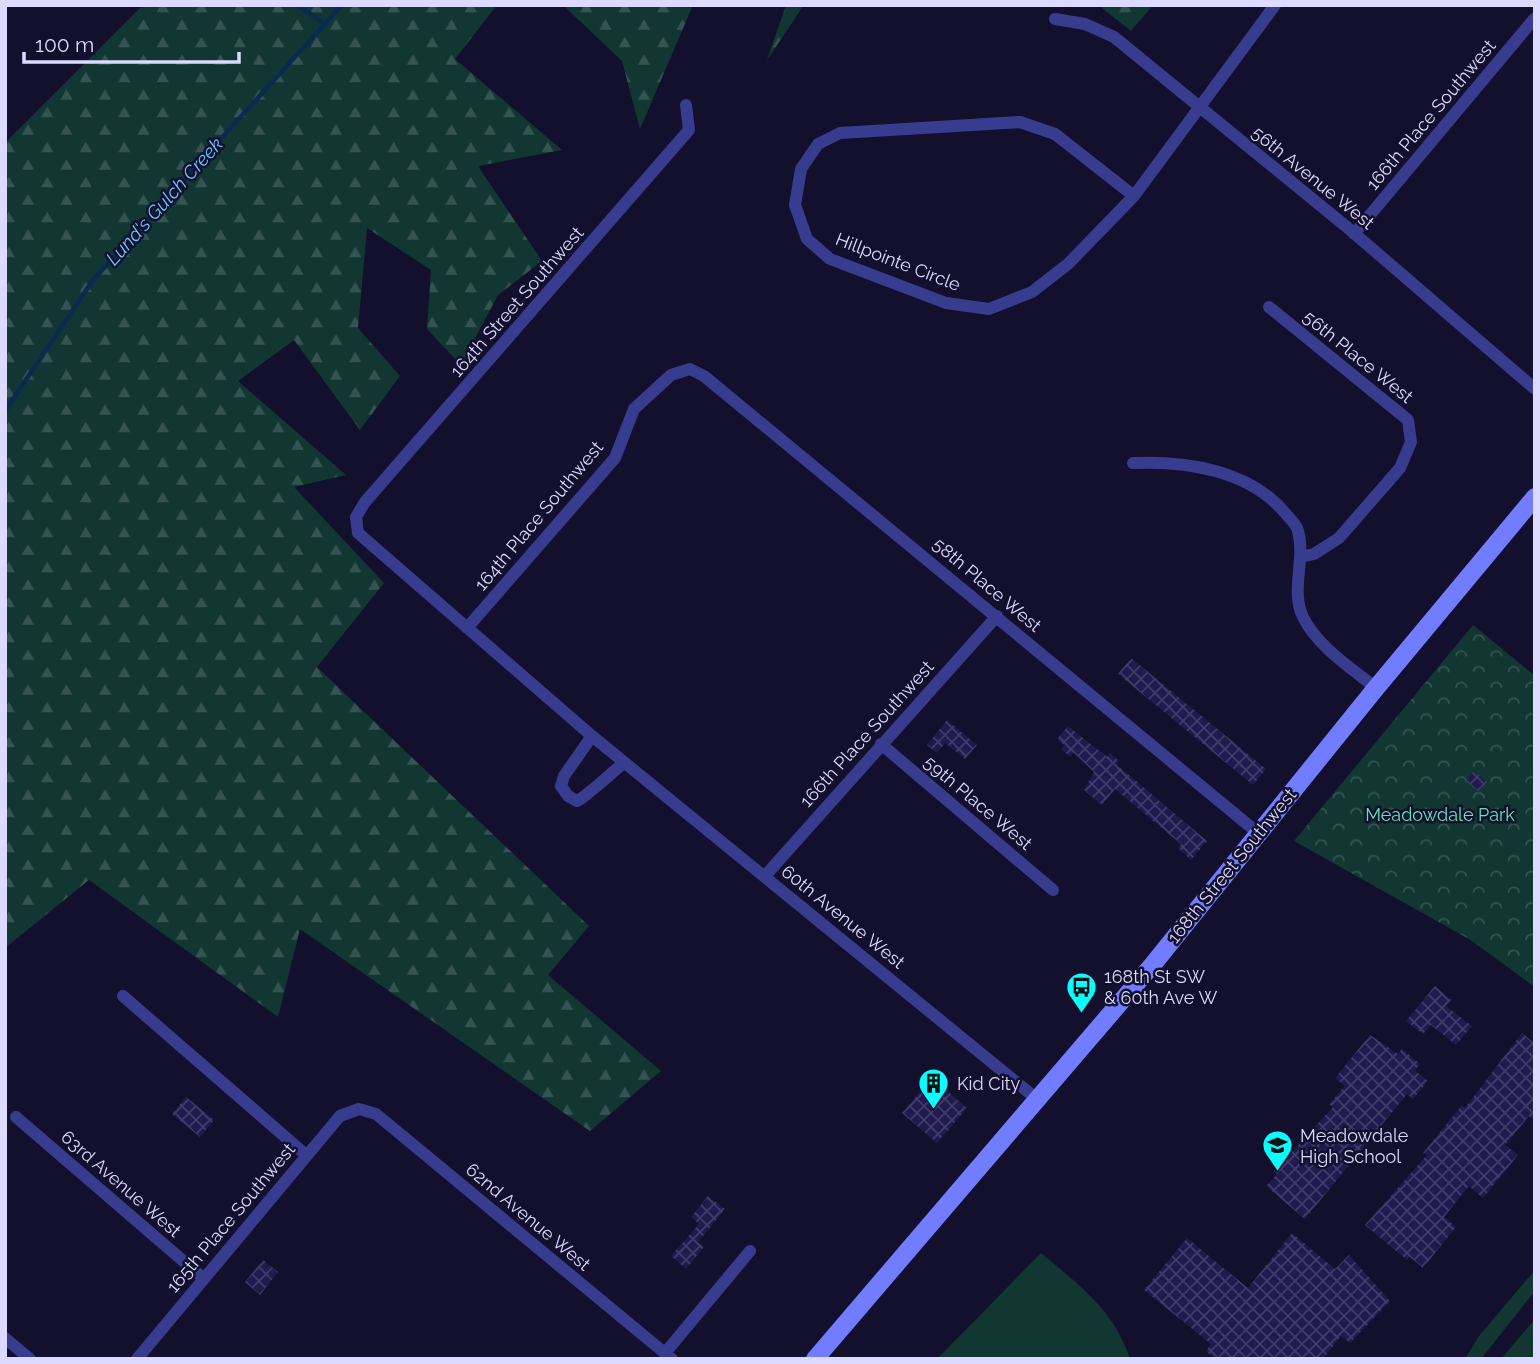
<svg xmlns="http://www.w3.org/2000/svg" width="1540" height="1364" font-family="Raleway,sans-serif">
<defs>
<pattern id="forest-firs" width="22" height="20" patternUnits="userSpaceOnUse" patternTransform="scale(1.75)"><rect width="22" height="20" fill="#123733"/><path d="M5 1l3.5 6h-7zM16 11l3.5 6h-7z" fill="#345352"/></pattern>
<pattern id="park-crowns" width="20" height="18" patternUnits="userSpaceOnUse" patternTransform="scale(1.75)"><rect width="20" height="18" fill="#123733"/><path d="M2 6a3 3 0 1 1 6 0M12 15a3 3 0 1 1 6 0" fill="none" stroke="#345352"/></pattern>
<pattern id="building-cross-hatch" width="8" height="8" patternUnits="userSpaceOnUse" patternTransform="scale(1.75)"><rect width="8" height="8" fill="#201a4f"/><path d="M0 0l8 8M0 8l8-8" fill="none" stroke="#403b69"/></pattern>
</defs>
<rect width="100%" height="100%" fill="#12102d"/>
<path fill="#123733" d="M1041,1253C1078,1284 1115,1311 1130,1359H937Z
M1535,1270V1291L1481,1359H1465L1479,1336Z
M1535,1319V1359H1501Z"/>
<path fill="url(#forest-firs)" d="M143,5H497L455,59L562,150L478,166L542,261L498,295L461,365L427,329L431,270L367,228L358,328L400,376L360,430L294,340L238,381L346,475L294,487L384,583L317,667L589,926L548,975L661,1071L590,1131L300,929L278,1017L89,880L5,948V143Z
M563,5H693L640,129L622,61Z
M786,5H804L767,60Z
M1098,5H1153L1131,31Z"/>
<path fill="url(#park-crowns)" d="M1473,625L1535,676V987L1469,939L1294,841Z"/>
<g fill="none" stroke-linecap="round" stroke-linejoin="round">
<path stroke="#092b52" stroke-width="4.5" d="M297,5L325,24
M5,411L93,280L342,5"/>
</g>
<path fill="url(#building-cross-hatch)" d="M1131,658L1266,769L1253,785L1118,674Z
M947,720L977,745L965,759L945,743L937,753L927,745Z
M1068,726L1107,757L1110,753L1119,761L1116,764L1207,841L1191,860L1178,848L1181,844L1115,789L1102,805L1084,790L1094,772L1074,753L1070,757L1061,749L1064,745L1057,739Z
M1474,771L1487,782L1479,792L1466,781Z
M1435,986L1451,1000L1446,1006L1472,1026L1456,1045L1431,1025L1423,1034L1406,1021Z
M1522,1033L1535,1044V1121L1529,1116L1505,1145L1518,1155L1483,1198L1469,1186L1444,1217L1456,1227L1423,1268L1410,1257L1407,1260L1365,1225L1427,1155L1423,1153L1462,1105L1465,1108Z
M1370,1035L1398,1054L1402,1049L1420,1064L1415,1070L1428,1081L1413,1099L1407,1094L1305,1219L1266,1186L1277,1174L1274,1171L1333,1107L1329,1104L1345,1086L1335,1078Z
M932,1078L967,1108L937,1143L902,1113Z
M186,1097L214,1120L200,1137L172,1114Z
M708,1196L725,1209L698,1242L704,1247L686,1269L671,1256L699,1224L691,1217Z
M1292,1233L1335,1269L1349,1255L1390,1301L1350,1343L1341,1336L1323,1359H1215L1206,1351L1211,1344L1144,1290L1187,1238L1248,1288Z
M263,1260L278,1272L260,1295L245,1282Z"/>
<g fill="none" stroke-linecap="round" stroke-linejoin="round">
<path stroke="#383c8f" stroke-width="12" d="M1055,19L1085,24L1114,37L1348,228L1535,389
M686,105L689,130L365,502L356,517L358,533L592,736L1038,1100
M1134,196L1055,134L1020,122L840,133L818,144L801,169L795,205L807,239L830,259L946,303L989,309L1032,292L1068,264L1134,196L1275,5
M1354,234L1534,19
M1269,307L1408,420L1411,442L1400,468L1339,538L1314,554L1300,557
M1133,463C1187,461 1250,470 1286,514C1290,519 1297,525 1298,531C1306,559 1290,590 1303,617C1317,646 1351,668 1376,688
M467,628L615,458L634,409L671,375L690,369L704,376L1258,833
M592,736L564,776L561,786L568,796L577,801C586,797 612,772 624,763
M881,744L1053,890
M765,876L997,616
M123,996L306,1155
M16,1117L203,1278
M5,1338L30,1359
M665,1353L750,1251
M137,1359L340,1116L359,1109L376,1114L672,1359"/>
<path stroke="#727cff" stroke-width="18" d="M815,1359L1154,963L1376,688L1535,497"/>
</g>
<defs>
<symbol id="bus-pin" viewBox="-11 -11 22 30"><path d="M0 17L-7.5 6A9.5 9.5 0 1 1 7.5 6Z" fill="#07fdff" stroke="#12102d"/><path d="M-5-6H5V4H4V6H2V4H-2V6H-4V4H-5ZM-3.5-4V0h7V-4ZM-3.5 1.2v1.5H-2V1.2ZM2 1.2v1.5H3.5V1.2Z" fill="#111"/></symbol>
<symbol id="building-pin" viewBox="-11 -11 22 30"><path d="M0 17L-7.5 6A9.5 9.5 0 1 1 7.5 6Z" fill="#07fdff" stroke="#12102d"/><path d="M-4-6H4V6H1V3H-1V6H-4ZM-2.5-4.3h1.7v1.8h-1.7ZM.8-4.3h1.7v1.8H.8ZM-2.5-1h1.7V.8h-1.7ZM.8-1h1.7V.8H.8Z" fill="#111"/></symbol>
<symbol id="school-pin" viewBox="-11 -11 22 30"><path d="M0 17L-7.5 6A9.5 9.5 0 1 1 7.5 6Z" fill="#07fdff" stroke="#12102d"/><path d="M0-5L7-2L0 1L-7-2ZM-4 1L0 2.5L4 1V4Q0 6-4 4Z" fill="#111"/></symbol>
</defs>
<g fill-rule="evenodd">
<use href="#bus-pin" x="1064" y="970" width="35" height="47"/>
<use href="#building-pin" x="916" y="1066" width="35" height="47"/>
<use href="#school-pin" x="1260" y="1128" width="35" height="47"/>
</g>
<g text-anchor="middle" stroke-width="5" stroke-linejoin="round" paint-order="stroke">
<g font-size="18" fill="#dcdbff" stroke="#12102d">
<text transform="translate(1431 115) rotate(-50)" y="6">166th Place Southwest</text>
<text transform="translate(1313 178) rotate(39)" y="6">56th Avenue West</text>
<text transform="translate(898 262) rotate(21)" y="6">Hillpointe Circle</text>
<text transform="translate(517 302) rotate(-49)" y="6">164th Street Southwest</text>
<text transform="translate(1358 357) rotate(39)" y="6">56th Place West</text>
<text transform="translate(539 516) rotate(-50)" y="6">164th Place Southwest</text>
<text transform="translate(987 585) rotate(40)" y="6">58th Place West</text>
<text transform="translate(867 734) rotate(-48)" y="6">166th Place Southwest</text>
<text transform="translate(978 803) rotate(40)" y="6">59th Place West</text>
<text transform="translate(1232 866) rotate(-51)" y="6">168th Street Southwest</text>
<text transform="translate(843 917) rotate(39)" y="6">60th Avenue West</text>
<text transform="translate(121 1184) rotate(41)" y="6">63rd Avenue West</text>
<text transform="translate(528 1217) rotate(40)" y="6">62nd Avenue West</text>
<text transform="translate(231 1218) rotate(-50)" y="6">165th Place Southwest</text>
</g>
<g font-size="18" fill="#5ee8b9" stroke="#12102d">
<text x="1440" y="821">Meadowdale Park</text>
</g>
<g font-size="18" fill="#dcdbff" stroke="#12102d" text-anchor="start">
<text x="1104" y="983">168th St SW<tspan x="1104" dy="21">&amp; 60th Ave W</tspan></text>
<text x="957" y="1090">Kid City</text>
<text x="1300" y="1142">Meadowdale<tspan x="1300" dy="21">High School</tspan></text>
</g>
<g font-size="19" font-style="italic" fill="#69c7ff" stroke="#12102d">
<text transform="translate(164 201) rotate(-48)" y="7">Lund's Gulch Creek</text>
</g>
</g>
<rect width="1540" height="1364" fill="none" stroke="#dcdbff" stroke-width="14"/>
<path d="M24 52v10h215v-10" fill="none" stroke="#dcdbff" stroke-width="3.5"/>
<text x="35" y="52" font-size="21" fill="#dcdbff" stroke="#12102d" stroke-width="5" paint-order="stroke">100 m</text>
</svg>
